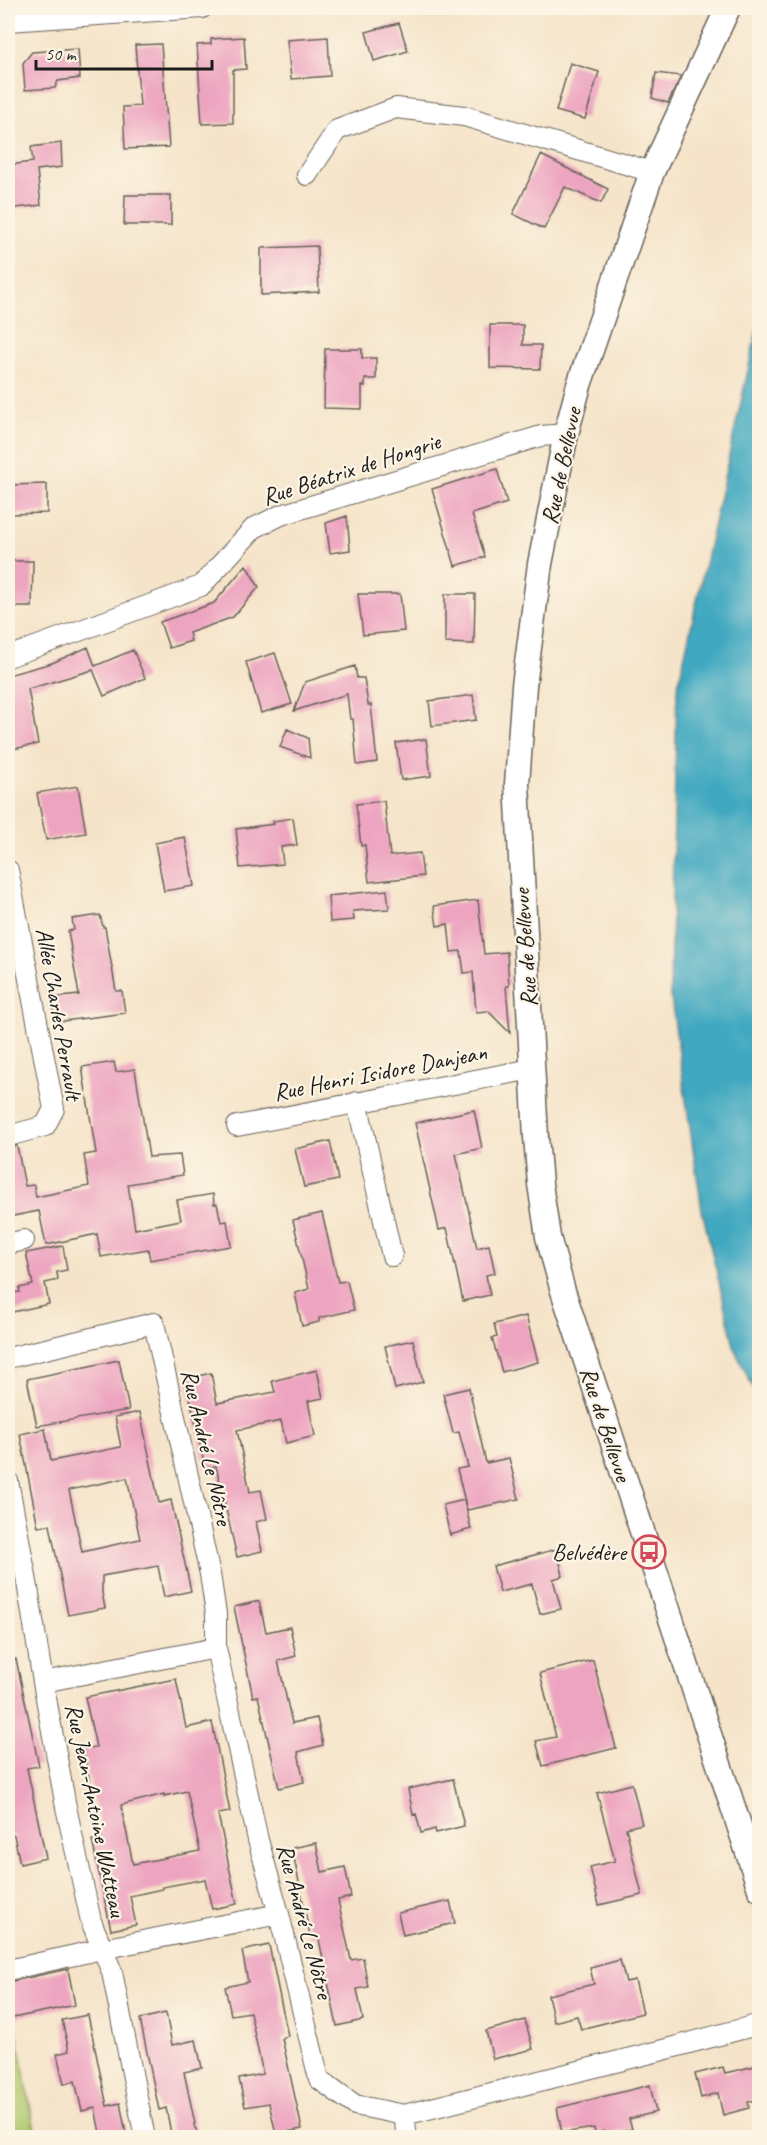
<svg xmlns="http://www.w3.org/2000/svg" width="767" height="2145" font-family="Caveat,sans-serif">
<rect width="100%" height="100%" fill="#fcf5e5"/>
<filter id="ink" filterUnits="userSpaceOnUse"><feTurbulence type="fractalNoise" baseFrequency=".0167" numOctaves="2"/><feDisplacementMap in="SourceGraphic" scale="12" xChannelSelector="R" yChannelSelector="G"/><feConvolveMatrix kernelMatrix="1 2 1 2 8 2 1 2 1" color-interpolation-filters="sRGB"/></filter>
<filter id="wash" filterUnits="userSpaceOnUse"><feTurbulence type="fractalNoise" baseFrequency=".008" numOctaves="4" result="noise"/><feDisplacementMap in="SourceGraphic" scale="24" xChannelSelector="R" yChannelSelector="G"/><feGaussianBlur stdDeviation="1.35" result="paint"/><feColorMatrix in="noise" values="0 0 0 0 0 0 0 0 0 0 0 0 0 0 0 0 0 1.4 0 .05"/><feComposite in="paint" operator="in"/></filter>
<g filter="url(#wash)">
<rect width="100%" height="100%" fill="#f5e4c9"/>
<path fill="#b2ca6f" stroke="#677346" stroke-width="1.5" d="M16,2029L36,2137H8V2031Z"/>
<path fill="#40a8c0" stroke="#2e626e" stroke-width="1.5" d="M759,321L760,1400H759L735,1350L702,1210L670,991L677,690Z"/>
<g id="blocks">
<path fill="#eda4c0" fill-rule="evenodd" d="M399,23L408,51L374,61L366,32Z
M244,37L246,69L233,70V123L202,124L197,45L211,44V39Z
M328,37L330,76L291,79L287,40Z
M161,44L169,147L125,149L123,107L140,106L135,45Z
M78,49L80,78L58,81L55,88L25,90L23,63L32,52Z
M570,63L599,72L585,119L556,111Z
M656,73L681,76L668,103L652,98Z
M61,143L62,167L37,170L41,205L8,209V165L33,162L31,147Z
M541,155L608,189L601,203L565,187L544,229L513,214Z
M125,195H171V225H124Z
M317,246L319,292L261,295V248Z
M490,325H523V345H541L540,369L490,368Z
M325,349H362V358H376V379H365V386H362V409L324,408Z
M497,469L507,503L472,514L485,557L455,566L432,489Z
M47,484V513L8,514V485Z
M347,516L350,550L330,553L326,523Z
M8,561H33L32,607H8Z
M246,565L259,587L233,617L189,633L191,641L169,648L160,622L214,603Z
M358,594H400L404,631L363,635Z
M445,594H475L474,644L445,643Z
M88,647L95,666L133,650L145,678L104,696L93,670L28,689L38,744L8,750V675L52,663Z
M275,653L292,704L261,713L246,662Z
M355,666L357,678H364L368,705H371L377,762L357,765L353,719H350L347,694L294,711L305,682Z
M473,695L476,720L432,726L429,701Z
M287,729L308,738L310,758L280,747Z
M426,739L431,776L401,780L396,743Z
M78,786L86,833L46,840L37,793Z
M384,801L390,856L420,853L423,876L369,882L365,845L361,846L356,804Z
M293,818L297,845L281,847L283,864L240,868L236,829L274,824L273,821Z
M185,837L194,886L164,891L155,843Z
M387,890L389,909L353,911L354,920L330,922L328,896Z
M478,900L484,954L507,952L509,986H506L510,1033L488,1011L476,1012L473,972L464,973L461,951L451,952L448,924L437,926L434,906Z
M100,915L103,927H105L116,991H122L125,1013L56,1022L51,998L79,995L68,931L74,930L72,919Z
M114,1062L116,1072L135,1069L149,1157L180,1155L183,1175L128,1184L135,1229L181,1220L177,1200L213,1194L214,1204H217L221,1222L227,1221L231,1246L150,1260L148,1249L101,1257L97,1234L46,1245L39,1211L8,1217V1148L17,1146L25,1186L34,1185L36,1197L89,1186L84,1155L96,1153L82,1067Z
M474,1110L482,1148L456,1154L477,1248L489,1245L495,1273L486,1275L490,1295L463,1301L447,1228L439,1230L415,1123Z
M330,1141L338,1180L304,1187L295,1149Z
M322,1213L338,1282L347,1281L354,1310L319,1318V1322L302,1326L295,1293L309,1289L293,1220Z
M63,1246L67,1270L57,1272L58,1280L45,1283L49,1304L8,1313V1294L20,1292L19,1288L33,1285L26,1253Z
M526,1316L538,1362L502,1372L492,1338L497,1337L494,1324Z
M413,1340L423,1382L395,1389L385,1346Z
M119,1360L129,1410L37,1426L27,1379Z
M317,1370L323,1398L308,1401L315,1436L286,1443L281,1421L237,1430L250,1492L261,1490L267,1519L256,1522L262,1551L237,1557L216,1466L205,1468L186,1379L211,1373L217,1403L275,1392L272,1381Z
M469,1388L486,1463L509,1458L519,1499L467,1510L457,1469L468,1467L459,1432L453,1433L443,1394Z
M140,1412L159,1503L171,1500L191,1591L164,1597L158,1566L102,1576V1593L105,1608L68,1615L50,1525L38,1527L20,1434L45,1429L51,1461L121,1447L115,1417ZM127,1478L140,1539L82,1552L69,1490Z
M464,1500L471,1529L450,1535L443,1505Z
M557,1549L563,1576L553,1579L561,1609L540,1614L532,1584L500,1592L493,1566Z
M259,1601L266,1632L290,1627L296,1656L278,1661L292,1723L317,1718L323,1745L298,1752L304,1782L279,1788L258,1696L253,1697L234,1607Z
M16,1659L39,1766L27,1768L46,1858L20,1864L14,1835L8,1836V1660Z
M593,1660L616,1748L543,1766L536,1741L556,1737L540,1673Z
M176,1679L186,1728L212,1722L230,1812L218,1814L237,1904L212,1909L205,1879L162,1887V1889L130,1896L136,1925L111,1930L92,1840L102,1838L83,1749L96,1747L85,1697ZM187,1791L200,1851L133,1864L121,1805L164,1794V1796Z
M453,1779L464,1826L436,1833L435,1829L421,1833L416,1814L413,1815L408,1789Z
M632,1784L642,1824L626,1828L642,1895L599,1905L590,1867L615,1861L597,1793Z
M316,1843L322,1872L345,1867L351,1897L338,1900L351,1960L363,1958L368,1987L357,1989L363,2020L337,2026L318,1935L310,1936L292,1848Z
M450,1901L455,1923L403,1935L398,1913Z
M269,1945L288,2036L282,2038L302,2129L276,2134L269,2103L245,2107L239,2079L263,2074L250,2012L231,2015L225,1987L248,1982L242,1951Z
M620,1960L626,1982L635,1980L643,2013L581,2029L577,2016L554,2022L548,1995L594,1984L590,1968Z
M68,1969L75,2005L13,2018L11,2007L8,2008V1982Z
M166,2013L172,2045L196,2040L202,2068L184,2072L198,2138H172L166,2108L159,2110L140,2019Z
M88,2015L107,2106L120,2103L127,2138H101L95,2108L82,2111L75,2081L64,2084L57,2054L69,2051L62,2020Z
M525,2020L533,2049L493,2059L486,2031Z
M759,2065V2099L748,2102L749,2108L723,2115L718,2093L701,2098L695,2074L723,2067L725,2073Z
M650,2085L656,2112L629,2119L632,2129L605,2136L604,2131L595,2133L594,2128L562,2133L557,2108Z"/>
</g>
</g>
<g filter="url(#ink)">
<use href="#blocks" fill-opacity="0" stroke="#686259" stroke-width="1.5"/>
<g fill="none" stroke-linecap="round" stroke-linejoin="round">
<defs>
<path id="minor" d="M8,21L202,8
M307,175L337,130L396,108L464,116L652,172
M8,657L201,586L254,528L281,515L541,436L566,434
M8,870L54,1109L45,1126L8,1136
M357,1102L392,1256
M237,1126L532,1069
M8,1244L24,1240
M8,1358L154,1323L210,1574L216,1614V1648L258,1840L279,1914L319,2079L355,2105L404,2115L663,2050L760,2024
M8,1481L27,1582L43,1682L66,1807L91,1921L112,1972L145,2138
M43,1682L216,1648
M8,1970L102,1949L279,1914
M404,2115L407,2138"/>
<path id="tertiary" d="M728,8L652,172L579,385L566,434L540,564L524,686L517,784L536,1137L540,1184L548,1237L563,1291L760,1889"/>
</defs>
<use href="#minor" stroke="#686259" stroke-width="22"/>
<use href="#tertiary" stroke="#686259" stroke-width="27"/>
<use href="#minor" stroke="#fff" stroke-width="20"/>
<use href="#tertiary" stroke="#fff" stroke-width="24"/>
</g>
</g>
<defs>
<symbol id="bus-ring" viewBox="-11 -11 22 22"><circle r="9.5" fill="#fcf5e5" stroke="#d1495b" stroke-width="1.5"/><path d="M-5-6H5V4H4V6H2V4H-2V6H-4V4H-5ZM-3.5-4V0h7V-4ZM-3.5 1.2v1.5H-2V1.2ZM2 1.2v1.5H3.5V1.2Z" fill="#d1495b"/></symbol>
</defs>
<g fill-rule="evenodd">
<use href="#bus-ring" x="630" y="1533" width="38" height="38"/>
</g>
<g text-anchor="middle" stroke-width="4.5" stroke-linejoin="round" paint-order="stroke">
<g font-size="24" fill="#1c1c1c" stroke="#fcf5e5">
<text transform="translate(561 466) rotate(-78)" y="8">Rue de Bellevue</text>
<text transform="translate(351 469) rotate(-18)" y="8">Rue Béatrix de Hongrie</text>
<text transform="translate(525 948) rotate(-94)" y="8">Rue de Bellevue</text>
<text transform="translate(59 1014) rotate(80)" y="8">Allée Charles Perrault</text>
<text transform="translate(380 1072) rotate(-11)" y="8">Rue Henri Isidore Danjean</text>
<text transform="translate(606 1424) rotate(72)" y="8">Rue de Bellevue</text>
<text transform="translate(207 1447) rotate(77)" y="8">Rue André Le Nôtre</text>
<text transform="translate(96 1810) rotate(78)" y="8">Rue Jean-Antoine Watteau</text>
<text transform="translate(305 1921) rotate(75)" y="8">Rue André Le Nôtre</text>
</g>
<g font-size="24" fill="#1c1c1c" stroke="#fcf5e5" text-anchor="end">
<text x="626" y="1560">Belvédère</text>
</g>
</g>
<rect width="767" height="2145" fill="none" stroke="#fcf5e5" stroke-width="30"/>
<path d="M36 60v9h176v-9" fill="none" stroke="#1c1c1c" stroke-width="3"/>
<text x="45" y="60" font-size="18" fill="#1c1c1c" stroke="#fcf5e5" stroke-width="4.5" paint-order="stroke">50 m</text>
</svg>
